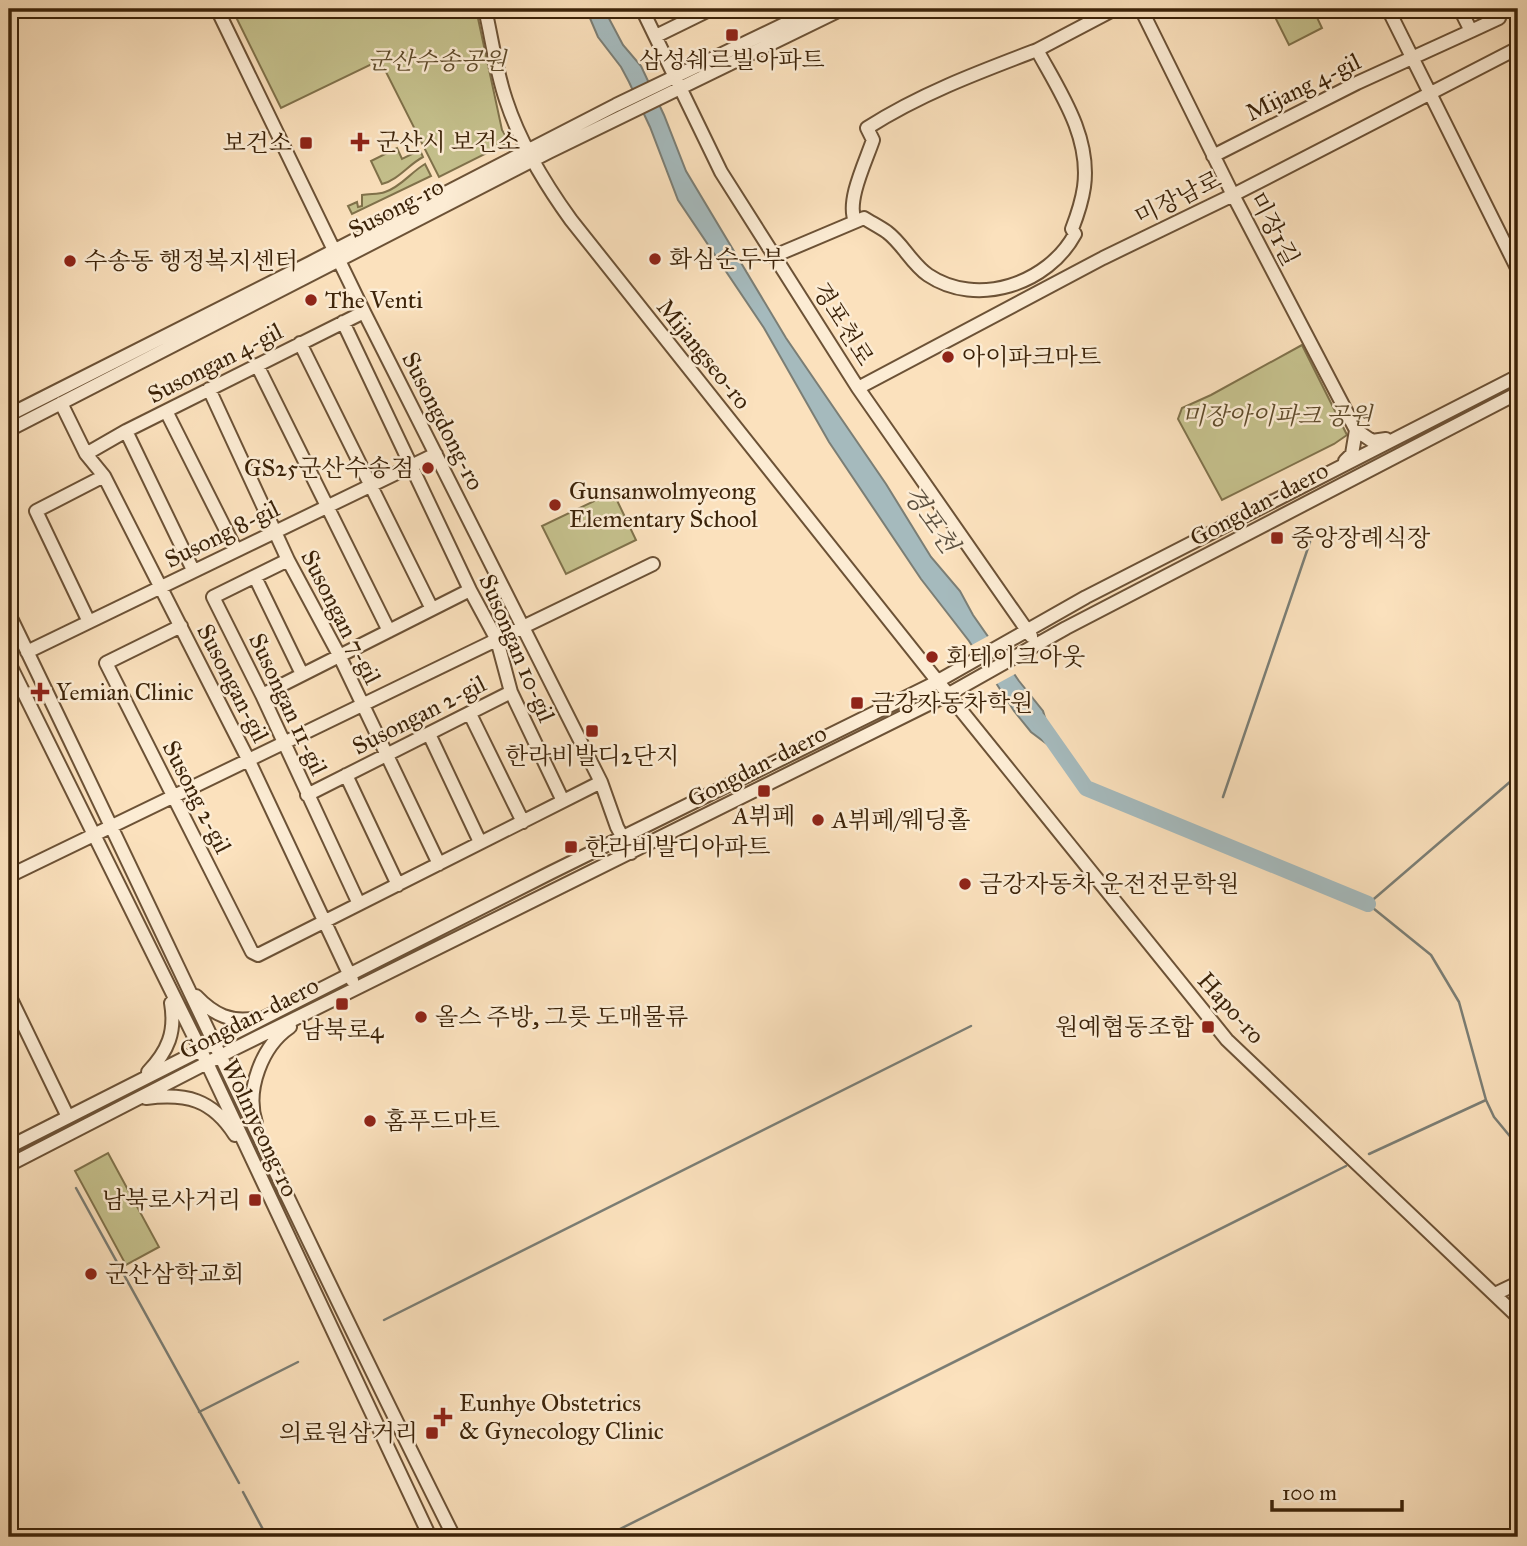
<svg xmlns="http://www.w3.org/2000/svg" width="1527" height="1546" font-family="'IM FELL Great Primer','Noto Serif KR',serif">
<rect width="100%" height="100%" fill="#fbe1bd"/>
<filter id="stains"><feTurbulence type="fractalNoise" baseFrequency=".00286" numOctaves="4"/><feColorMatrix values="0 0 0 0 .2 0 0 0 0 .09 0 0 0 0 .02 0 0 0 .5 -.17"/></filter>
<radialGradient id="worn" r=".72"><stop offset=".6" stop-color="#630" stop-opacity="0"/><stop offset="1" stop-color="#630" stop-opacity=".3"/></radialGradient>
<path fill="#c5c18d" stroke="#80724b" stroke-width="2" d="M232,9H476L502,130L509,142L439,177L380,60L281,108Z
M1271,9H1313L1322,28L1289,45Z
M397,148L402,159L420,150L423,157C408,165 398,180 382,184L371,161Z
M425,164L431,176L352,214L348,206L357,202L358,207L362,206V195C369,193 378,195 385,192C401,187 411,172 425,164Z
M1302,345L1347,435L1334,444L1222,500L1178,419L1182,408L1211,395Z
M613,492L636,540L566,574L542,526Z
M108,1153L159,1247L126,1265L75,1171Z"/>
<path fill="#a5babd" stroke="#7b7e75" stroke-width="2" d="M586,9H604L623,45L641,66L664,115L686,171L786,338L886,484L931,557L960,591L973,615L1019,681L1043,711L1055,750L1031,732L1014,711L969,641L921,579L829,442L764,328L678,200L650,127L629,82L621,67L598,37Z"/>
<path fill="#fbe1bd" d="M992,634L1017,673L993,686L968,647Z"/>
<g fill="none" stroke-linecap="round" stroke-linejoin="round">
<path stroke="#7b7e75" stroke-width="2.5" d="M1518,775L1368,904L1431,955L1459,1002L1486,1100L1494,1117L1518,1146
M1223,797L1310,542
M1369,1154L1486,1100
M76,1188L239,1483
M384,1320L971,1026
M199,1412L298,1362
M243,1492L267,1537
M604,1537L1346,1166"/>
<path stroke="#a5babd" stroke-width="16" d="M1039,721L1086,788L1368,904"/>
<defs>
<path id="minor" d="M217,9L364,312L601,782L617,827L631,853
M485,9C492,39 496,71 506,100C520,143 545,184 571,220L931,673L1227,1040L1518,1317
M642,9L721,172L858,388L1031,636
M1141,9L1233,195L1356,430L1372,441L1386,439
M1388,9L1518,270
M1471,31L1499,18
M656,36L711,9
M1213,156L1357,83L1471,31L1460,9
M855,221C846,201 866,161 873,140L867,128C920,94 979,72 1037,50
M774,256L864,218C872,223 880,227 887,232C903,244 911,263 928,275C977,308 1048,284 1075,234L1072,229C1077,216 1082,201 1084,187C1091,137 1060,92 1037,50L1115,9
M343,322L470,590L497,640L511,692L563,801
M300,343L432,609
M257,365L389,631
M858,388L1103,258L1233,195L1518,48
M209,389L288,560L339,655L439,864
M61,403L86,454L104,476L248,759L352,980
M166,411L236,550
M9,415L310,263L616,105L816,9
M9,430L549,152L842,9
M126,431L193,570
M86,454L126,431L364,312
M1345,461L1352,454L1356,430
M288,560L213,597L262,695L359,904
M255,577L302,674
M9,614C158,921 301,1232 454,1537
M89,622L36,511L104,476
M181,626L106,663L252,952L258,955L601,782
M27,652L436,454
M9,663L207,1063L430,1537
M262,695L470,590
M470,714L523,822
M429,734L480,842
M346,775L398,885
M307,795L511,692
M9,876L653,564
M9,995L68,1117
M196,996C214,1015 231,1023 257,1018
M148,1072C168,1051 176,1032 171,1003
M146,1098C186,1093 212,1099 235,1135
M256,1123C245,1090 262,1046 290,1027
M9,1147L550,873L931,685L1086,597L1518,376
M9,1165L236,1048L949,694L1066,628L1518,393
M1495,1294L1518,1283"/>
</defs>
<use href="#minor" stroke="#6c5236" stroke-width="16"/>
<use href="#minor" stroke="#fcecd4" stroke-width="12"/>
</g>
<g fill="#8f2418" stroke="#fcecd4" stroke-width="2.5">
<rect x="725" y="28" width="14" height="14" rx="3.5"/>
<path d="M356.5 131.5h7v7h7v7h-7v7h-7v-7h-7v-7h7z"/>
<rect x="299" y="136" width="14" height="14" rx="3.5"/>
<circle cx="655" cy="259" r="7"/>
<circle cx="70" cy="261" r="7"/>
<circle cx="311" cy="300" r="7"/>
<circle cx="948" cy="357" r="7"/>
<circle cx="428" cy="468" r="7"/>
<circle cx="555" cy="505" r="7"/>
<rect x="1270" y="531" width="14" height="14" rx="3.5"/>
<circle cx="932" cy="657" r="7"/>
<path d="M36.5 681.5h7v7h7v7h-7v7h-7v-7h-7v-7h7z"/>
<rect x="850" y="696" width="14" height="14" rx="3.5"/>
<rect x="585" y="724" width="14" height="14" rx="3.5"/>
<rect x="757" y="784" width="14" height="14" rx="3.5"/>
<circle cx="818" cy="820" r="7"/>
<rect x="564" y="840" width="14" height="14" rx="3.5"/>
<circle cx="965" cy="884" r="7"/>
<rect x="335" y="997" width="14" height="14" rx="3.5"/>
<circle cx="421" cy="1017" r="7"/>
<rect x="1201" y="1020" width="14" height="14" rx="3.5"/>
<circle cx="370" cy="1121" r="7"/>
<rect x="248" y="1193" width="14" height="14" rx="3.5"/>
<circle cx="91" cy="1274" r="7"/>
<path d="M439.5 1406.5h7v7h7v7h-7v7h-7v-7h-7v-7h7z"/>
<rect x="425" y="1426" width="14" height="14" rx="3.5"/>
</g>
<g text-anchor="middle" stroke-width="5" stroke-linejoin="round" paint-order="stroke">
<g font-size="24" fill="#3c2309" stroke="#fcecd4" text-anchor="start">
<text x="732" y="68" text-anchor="middle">삼성쉐르빌아파트</text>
<text x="376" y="150">군산시 보건소</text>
<text x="292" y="151" text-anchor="end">보건소</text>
<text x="669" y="267">화심순두부</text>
<text x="84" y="269">수송동 행정복지센터</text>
<text x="325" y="308">The Venti</text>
<text x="962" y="365">아이파크마트</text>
<text x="414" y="476" text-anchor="end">GS25군산수송점</text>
<text x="569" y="499">Gunsanwolmyeong<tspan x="569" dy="28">Elementary School</tspan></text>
<text x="1291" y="546">중앙장례식장</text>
<text x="946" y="665">회테이크아웃</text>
<text x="56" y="700">Yemian Clinic</text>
<text x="871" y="711">금강자동차학원</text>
<text x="592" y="764" text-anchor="middle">한라비발디2단지</text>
<text x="764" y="824" text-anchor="middle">A뷔페</text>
<text x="832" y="828">A뷔페/웨딩홀</text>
<text x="585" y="855">한라비발디아파트</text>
<text x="979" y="892">금강자동차 운전전문학원</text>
<text x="435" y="1025">올스 주방, 그릇 도매물류</text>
<text x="1194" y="1035" text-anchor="end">원예협동조합</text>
<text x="342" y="1038" text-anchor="middle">남북로4</text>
<text x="384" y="1129">홈푸드마트</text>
<text x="241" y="1208" text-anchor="end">남북로사거리</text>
<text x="105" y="1282">군산삼학교회</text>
<text x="459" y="1411">Eunhye Obstetrics<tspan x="459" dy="28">&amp; Gynecology Clinic</tspan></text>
<text x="418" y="1441" text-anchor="end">의료원삼거리</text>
</g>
<g font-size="24" font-style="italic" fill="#5e4a2a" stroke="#fcecd4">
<text x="437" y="69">군산수송공원</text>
<text x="1277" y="424">미장아이파크 공원</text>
</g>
<g font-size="24" fill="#3c2309" stroke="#fcecd4">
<text transform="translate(1303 87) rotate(-26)" y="8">Mijang 4-gil</text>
<text transform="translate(1178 198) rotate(-26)" y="8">미장남로</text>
<text transform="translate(396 208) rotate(-27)" y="8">Susong-ro</text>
<text transform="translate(1274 229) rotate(62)" y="8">미장1길</text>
<text transform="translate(843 324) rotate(58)" y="8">경포천로</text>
<text transform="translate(704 354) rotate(51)" y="8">Mijangseo-ro</text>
<text transform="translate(215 363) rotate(-27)" y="8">Susongan 4-gil</text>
<text transform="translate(443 421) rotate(63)" y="8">Susongdong-ro</text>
<text transform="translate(1259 504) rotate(-28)" y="8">Gongdan-daero</text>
<text transform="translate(222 534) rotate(-26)" y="8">Susong 8-gil</text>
<text transform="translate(341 617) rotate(63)" y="8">Susongan 7-gil</text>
<text transform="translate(517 648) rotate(67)" y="8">Susongan 10-gil</text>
<text transform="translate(233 683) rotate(63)" y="8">Susongan-gil</text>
<text transform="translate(288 704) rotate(65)" y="8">Susongan 11-gil</text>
<text transform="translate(419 715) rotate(-27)" y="8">Susongan 2-gil</text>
<text transform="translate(757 766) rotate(-27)" y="8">Gongdan-daero</text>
<text transform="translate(197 797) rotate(63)" y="8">Susong 2-gil</text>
<text transform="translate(1231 1008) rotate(48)" y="8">Hapo-ro</text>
<text transform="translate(249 1018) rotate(-27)" y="8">Gongdan-daero</text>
<text transform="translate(260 1128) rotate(65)" y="8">Wolmyeong-ro</text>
</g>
<g font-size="26" font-style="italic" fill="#5c503f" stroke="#fcecd4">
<text transform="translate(931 519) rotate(55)" y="9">경포천</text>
</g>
</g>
<rect width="1527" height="1546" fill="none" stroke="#fbe1bd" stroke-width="35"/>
<rect x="10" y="10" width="1506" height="1525" fill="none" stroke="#3c2309" stroke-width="3.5"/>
<rect x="18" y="18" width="1492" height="1511" fill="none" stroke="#3c2309" stroke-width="2"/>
<path d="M1272 1500v10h130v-10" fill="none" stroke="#3c2309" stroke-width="3.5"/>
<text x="1282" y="1500" font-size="21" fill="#3c2309" stroke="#fcecd4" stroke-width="5" paint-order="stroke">100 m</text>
<rect width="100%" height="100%" filter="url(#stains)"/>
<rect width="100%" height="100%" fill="url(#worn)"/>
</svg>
